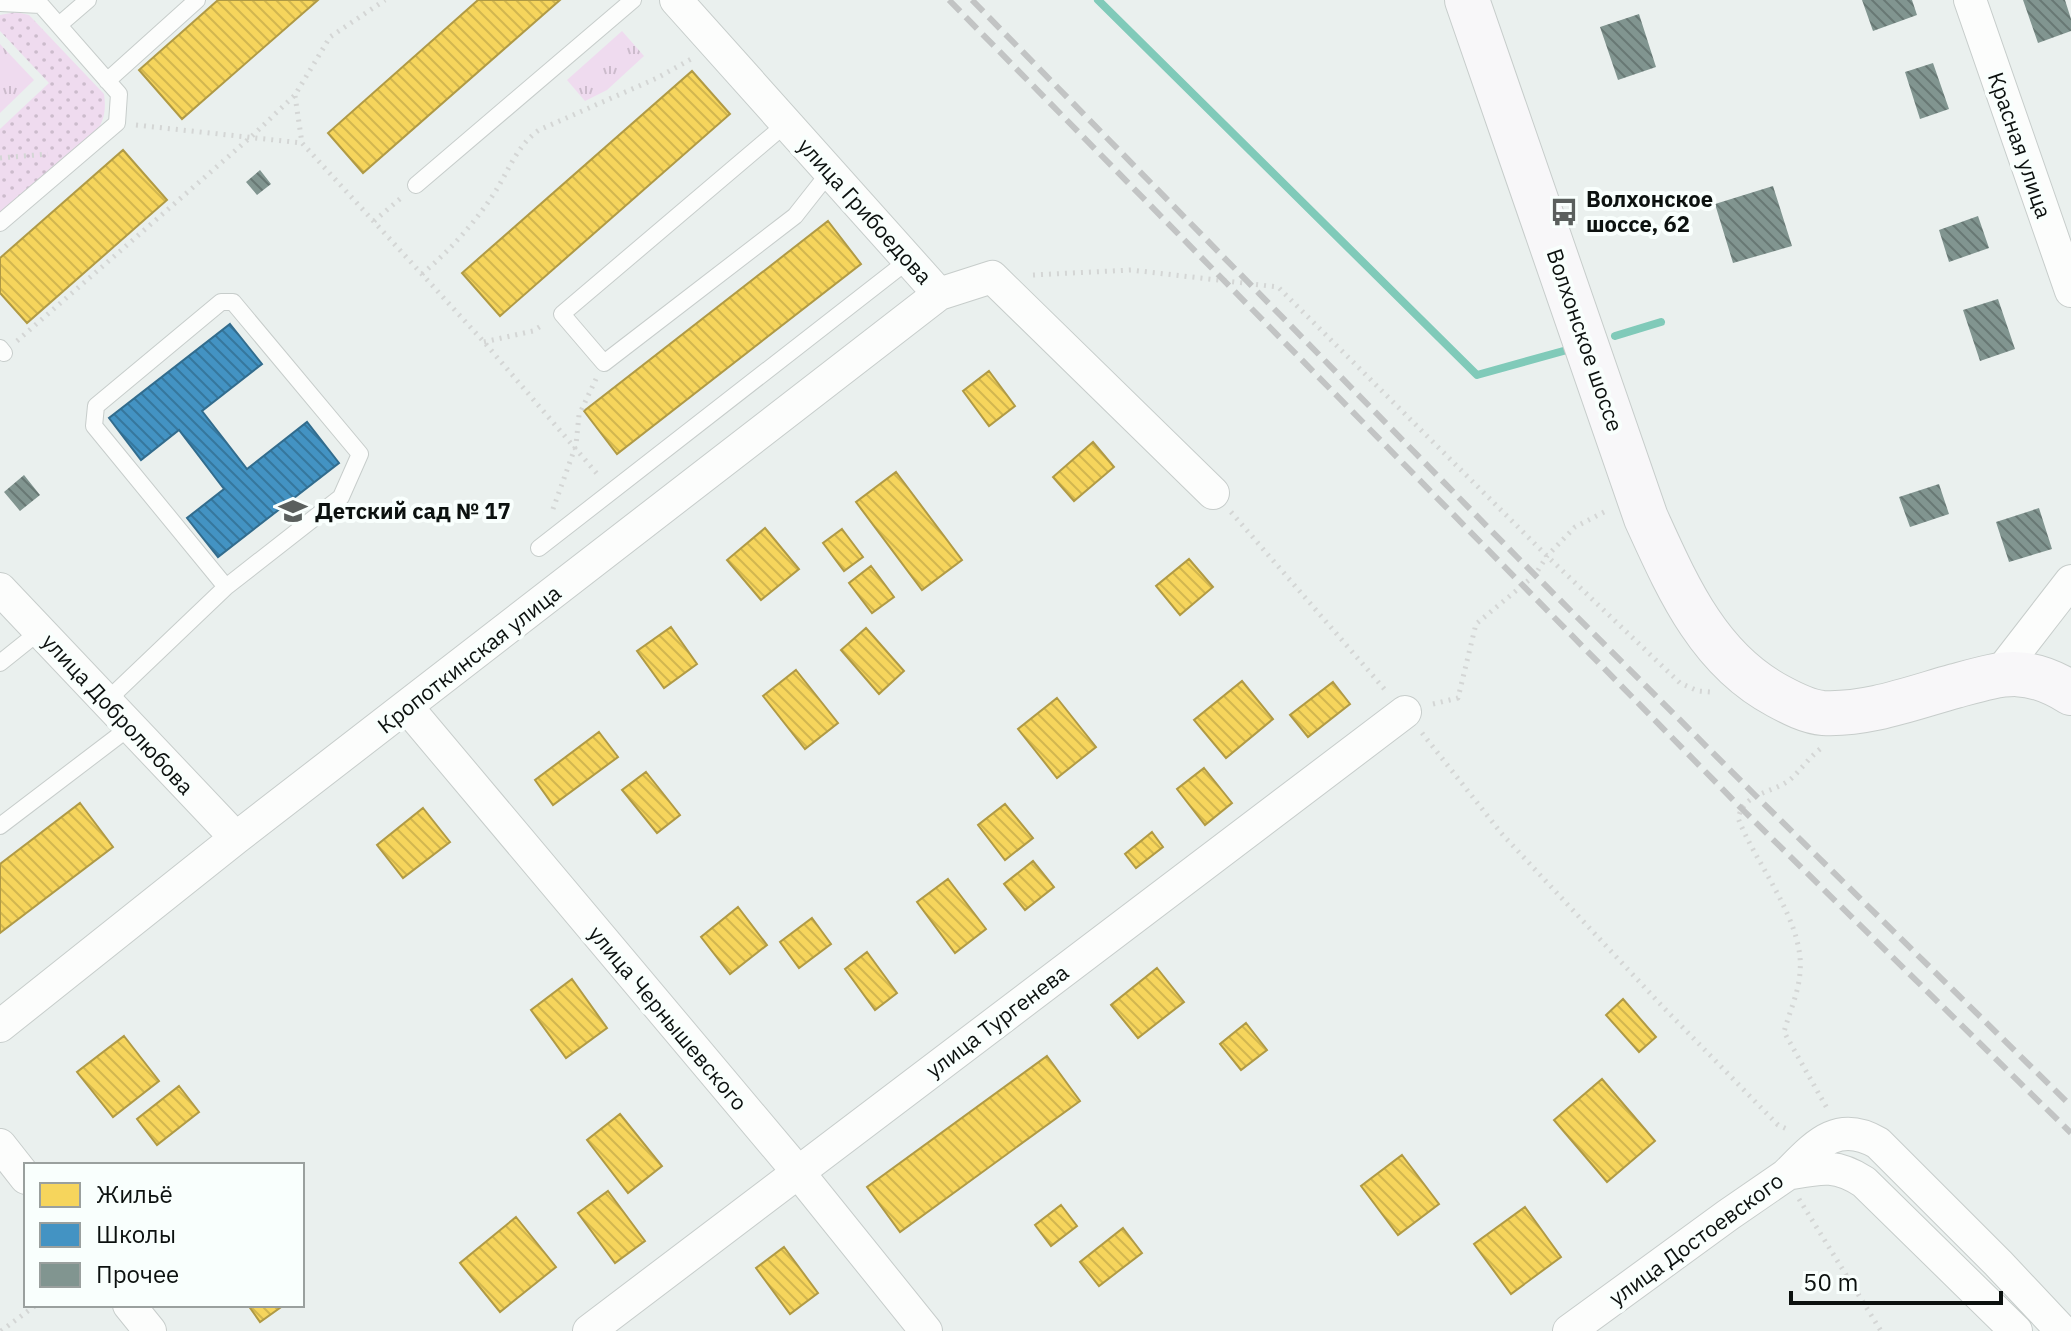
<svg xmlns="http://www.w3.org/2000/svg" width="2071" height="1331" font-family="'IBM Plex Sans',sans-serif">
<defs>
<pattern id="grass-dots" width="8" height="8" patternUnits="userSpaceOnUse" patternTransform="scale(2)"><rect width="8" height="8" fill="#efdbef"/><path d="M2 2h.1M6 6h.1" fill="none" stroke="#cbc" stroke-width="1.8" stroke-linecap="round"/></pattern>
<pattern id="park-tufts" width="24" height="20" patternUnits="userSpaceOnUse" patternTransform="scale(2)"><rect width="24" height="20" fill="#efdbef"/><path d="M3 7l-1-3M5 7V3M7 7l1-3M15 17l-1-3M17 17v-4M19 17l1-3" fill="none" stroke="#cbc"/></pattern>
<pattern id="homes-back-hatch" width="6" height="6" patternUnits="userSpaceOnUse" patternTransform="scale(2)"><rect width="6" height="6" fill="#f6d55c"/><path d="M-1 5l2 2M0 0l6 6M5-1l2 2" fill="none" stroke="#d2b64f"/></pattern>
<pattern id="schools-back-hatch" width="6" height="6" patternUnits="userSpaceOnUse" patternTransform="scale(2)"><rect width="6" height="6" fill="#4393c3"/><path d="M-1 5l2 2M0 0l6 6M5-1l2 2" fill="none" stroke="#36779d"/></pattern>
<pattern id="building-back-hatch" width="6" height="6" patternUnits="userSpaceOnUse" patternTransform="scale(2)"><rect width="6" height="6" fill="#819590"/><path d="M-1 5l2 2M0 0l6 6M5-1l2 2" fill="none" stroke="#687874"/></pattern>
</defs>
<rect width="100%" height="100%" fill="#eaf0ee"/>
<path fill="url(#grass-dots)" d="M16,12L29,15L104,94C106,109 105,118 97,131L0,216V129L49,83L0,31V15Z"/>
<path fill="url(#park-tufts)" d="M622,31L644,56L607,90L585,101L567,80Z
M0,44L34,80L0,113Z"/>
<path fill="url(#homes-back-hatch)" stroke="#b09a45" stroke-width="2" d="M218,0H318L182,119L139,70Z
M478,0H560L363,173L328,133Z
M692,71L730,114L500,316L462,273Z
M123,150L167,200L27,323L0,293V258Z
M828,221L861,264L617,454L584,411Z
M989,371L1015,406L989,426L963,391Z
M1093,442L1114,467L1074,501L1053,477Z
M896,472L962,560L922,590L856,502Z
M765,528L799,569L761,600L727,560Z
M842,529L863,557L844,571L823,543Z
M1189,559L1213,587L1180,615L1156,586Z
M871,566L894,597L872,613L849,583Z
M671,627L697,664L664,688L637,651Z
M866,628L904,671L879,694L841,650Z
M796,670L838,723L805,749L763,696Z
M1242,681L1273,719L1226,758L1194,720Z
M1333,682L1350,704L1308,737L1290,715Z
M1057,698L1096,747L1057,778L1018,729Z
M599,732L618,757L553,805L535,780Z
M1204,768L1232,803L1205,825L1177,789Z
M646,772L680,815L657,833L622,790Z
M80,803L113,847L0,933V864Z
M1005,804L1033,838L1005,860L978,825Z
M423,808L450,842L403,878L377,845Z
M1152,832L1163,847L1136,868L1125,854Z
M1033,861L1054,887L1025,910L1004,884Z
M948,879L986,929L955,953L917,902Z
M738,907L767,945L730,974L701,937Z
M812,918L831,944L799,968L780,942Z
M867,952L897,993L875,1010L845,969Z
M1157,968L1184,1002L1138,1038L1111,1005Z
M572,979L607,1028L566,1058L531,1010Z
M1623,999L1656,1037L1639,1052L1606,1015Z
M1246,1023L1267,1050L1241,1070L1220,1044Z
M124,1036L159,1081L113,1117L77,1072Z
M1047,1056L1080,1101L900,1232L867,1187Z
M1602,1079L1655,1141L1607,1182L1554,1120Z
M179,1086L199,1112L157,1145L137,1119Z
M620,1114L662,1166L628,1193L587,1140Z
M1402,1155L1439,1204L1398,1235L1361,1186Z
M608,1191L645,1241L615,1263L578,1213Z
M1061,1205L1077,1226L1051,1246L1035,1225Z
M1525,1207L1561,1257L1511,1294L1474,1244Z
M516,1217L556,1267L500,1312L460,1263Z
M1123,1228L1142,1253L1099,1286L1080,1262Z
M784,1247L818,1293L790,1314L756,1268Z
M248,1305H284L260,1322Z"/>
<path fill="url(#schools-back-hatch)" stroke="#326c8d" stroke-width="2" d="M230,324L262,364L202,411L247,469L307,422L339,463L218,557L187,518L224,489L179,430L141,460L109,418Z"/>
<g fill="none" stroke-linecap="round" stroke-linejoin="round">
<path stroke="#80cab9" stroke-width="8" d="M1098,0L1477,375L1567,350
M1615,336L1661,322"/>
</g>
<path fill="url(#building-back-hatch)" d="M1862,0H1912L1917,15L1873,31Z
M2023,0H2065L2071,19V31L2038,43Z
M1639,14L1656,67L1618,80L1600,27Z
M1933,63L1949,109L1920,119L1905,72Z
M260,170L271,184L257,195L246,182Z
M1773,186L1792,246L1733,263L1715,204Z
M1978,216L1989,248L1949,262L1939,230Z
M1998,299L2015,349L1980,361L1963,310Z
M24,475L40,495L20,511L4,492Z
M1939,484L1949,514L1910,527L1899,497Z
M2039,508L2052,549L2009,562L1996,522Z"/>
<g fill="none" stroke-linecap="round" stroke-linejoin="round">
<defs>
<path id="lane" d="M0,3L41,5L119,94L117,123L0,223
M59,25L88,0
M107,81L197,0
M787,123L562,314L604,363L795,216L821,183L832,173
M416,185L633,0
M0,348L4,353
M539,548L910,259
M0,663L40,631
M109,704L118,690L226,587L341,497L360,454L233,302H221L96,406L94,426L226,587
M0,826L130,727"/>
<path id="street" d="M676,0L939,294
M1970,0L2071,291
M0,589L236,838
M1999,674L2071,581
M407,707L798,1172L926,1331
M0,1026L236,838L939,294L992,277L1213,493
M0,1145L26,1178
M1787,1174C1815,1146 1837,1119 1878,1143L1998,1263L2062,1331
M1787,1174C1820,1168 1835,1163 1864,1182L2016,1331
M129,1305L150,1331
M589,1331L1405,712
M1569,1331L1728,1215L1805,1162"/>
<path id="secondary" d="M1467,0L1646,518C1677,586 1708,659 1778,696C1791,703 1808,712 1823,713C1868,715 1912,698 1955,686C2003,673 2026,665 2071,693"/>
</defs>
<use href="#lane" stroke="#c7cdcb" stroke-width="18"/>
<use href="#street" stroke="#c7cdcb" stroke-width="34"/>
<use href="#secondary" stroke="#c7cdcb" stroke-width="46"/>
<path stroke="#d4d6d5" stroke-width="5" stroke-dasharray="2 6" stroke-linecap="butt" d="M295,96L302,143L484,342L599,476
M136,125L302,143
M0,158L48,154
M374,221L401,198
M422,274C449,251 473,225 493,195C508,173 516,146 539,130L657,78L693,58
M1033,275L1131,270L1278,287L1547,556L1680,683L1698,691L1710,692
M17,341L252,136L295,95L330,37L385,0
M484,342L533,331L544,324
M553,509L576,445L579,415L596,379
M1231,512L1387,692
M1433,704L1458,698L1476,624L1535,575L1547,556L1575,527L1606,511
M1422,733L1502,834L1662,1006L1778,1125L1789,1130
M1820,749C1809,758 1802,768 1793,777C1775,794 1746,790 1738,818C1755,863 1805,922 1800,972C1799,992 1789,1013 1784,1032L1828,1110
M1799,1199L1881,1331
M1,1331L36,1305"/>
<use href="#lane" stroke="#fcfdfc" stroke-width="16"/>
<use href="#street" stroke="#fcfdfc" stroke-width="32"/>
<use href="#secondary" stroke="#f8f7f9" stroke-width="44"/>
<path stroke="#c2c4c4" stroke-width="6" stroke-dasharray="16 8" stroke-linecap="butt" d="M949,0L1741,808L2071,1133
M972,0L1517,557L1755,795L2071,1106"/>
</g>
<defs>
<symbol id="bus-bare" viewBox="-9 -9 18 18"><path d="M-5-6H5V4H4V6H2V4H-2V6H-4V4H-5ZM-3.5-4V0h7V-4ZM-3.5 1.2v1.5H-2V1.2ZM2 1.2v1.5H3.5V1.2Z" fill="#5a5f5d" stroke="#f9fffd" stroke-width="2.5" paint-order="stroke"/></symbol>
<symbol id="school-bare" viewBox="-9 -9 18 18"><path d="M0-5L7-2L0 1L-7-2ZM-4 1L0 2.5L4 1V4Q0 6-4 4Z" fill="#5a5f5d" stroke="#f9fffd" stroke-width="2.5" paint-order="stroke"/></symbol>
</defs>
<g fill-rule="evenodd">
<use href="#bus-bare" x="1544" y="192" width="40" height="40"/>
<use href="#school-bare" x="273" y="491" width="40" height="40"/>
</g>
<g text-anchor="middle" stroke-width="8" stroke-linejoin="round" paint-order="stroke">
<g font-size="22" fill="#0c110f" stroke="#f9fffd">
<text transform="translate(2020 145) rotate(71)" y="8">Красная улица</text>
<text transform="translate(865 211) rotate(48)" y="8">улица Грибоедова</text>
<text transform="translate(1585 340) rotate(71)" y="8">Волхонское шоссе</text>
<text transform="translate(469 659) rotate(-38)" y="8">Кропоткинская улица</text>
<text transform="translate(118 714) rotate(47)" y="8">улица Добролюбова</text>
<text transform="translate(668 1018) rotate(50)" y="8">улица Чернышевского</text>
<text transform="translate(997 1021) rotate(-37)" y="8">улица Тургенева</text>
<text transform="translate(1696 1239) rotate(-36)" y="8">улица Достоевского</text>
</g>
<g font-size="22" font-weight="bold" fill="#0c110f" stroke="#f9fffd" text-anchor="start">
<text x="1586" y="207">Волхонское<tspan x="1586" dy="25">шоссе, 62</tspan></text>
<text x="315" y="519">Детский сад № 17</text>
</g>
</g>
<rect x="24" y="1163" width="280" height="144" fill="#f9fffd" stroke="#9aa09e" stroke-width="2"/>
<rect x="40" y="1183" width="40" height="24" fill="#f6d55c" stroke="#9aa09e" stroke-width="2"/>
<text x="96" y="1203" font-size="24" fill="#0c110f">Жильё</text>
<rect x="40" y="1223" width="40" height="24" fill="#4393c3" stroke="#9aa09e" stroke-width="2"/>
<text x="96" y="1243" font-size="24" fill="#0c110f">Школы</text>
<rect x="40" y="1263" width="40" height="24" fill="#819590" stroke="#9aa09e" stroke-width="2"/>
<text x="96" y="1283" font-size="24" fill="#0c110f">Прочее</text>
<path d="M1791 1291v12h210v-12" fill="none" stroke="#0c110f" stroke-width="4"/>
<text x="1803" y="1291" font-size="24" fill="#0c110f" stroke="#f9fffd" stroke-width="6" paint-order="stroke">50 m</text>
</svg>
